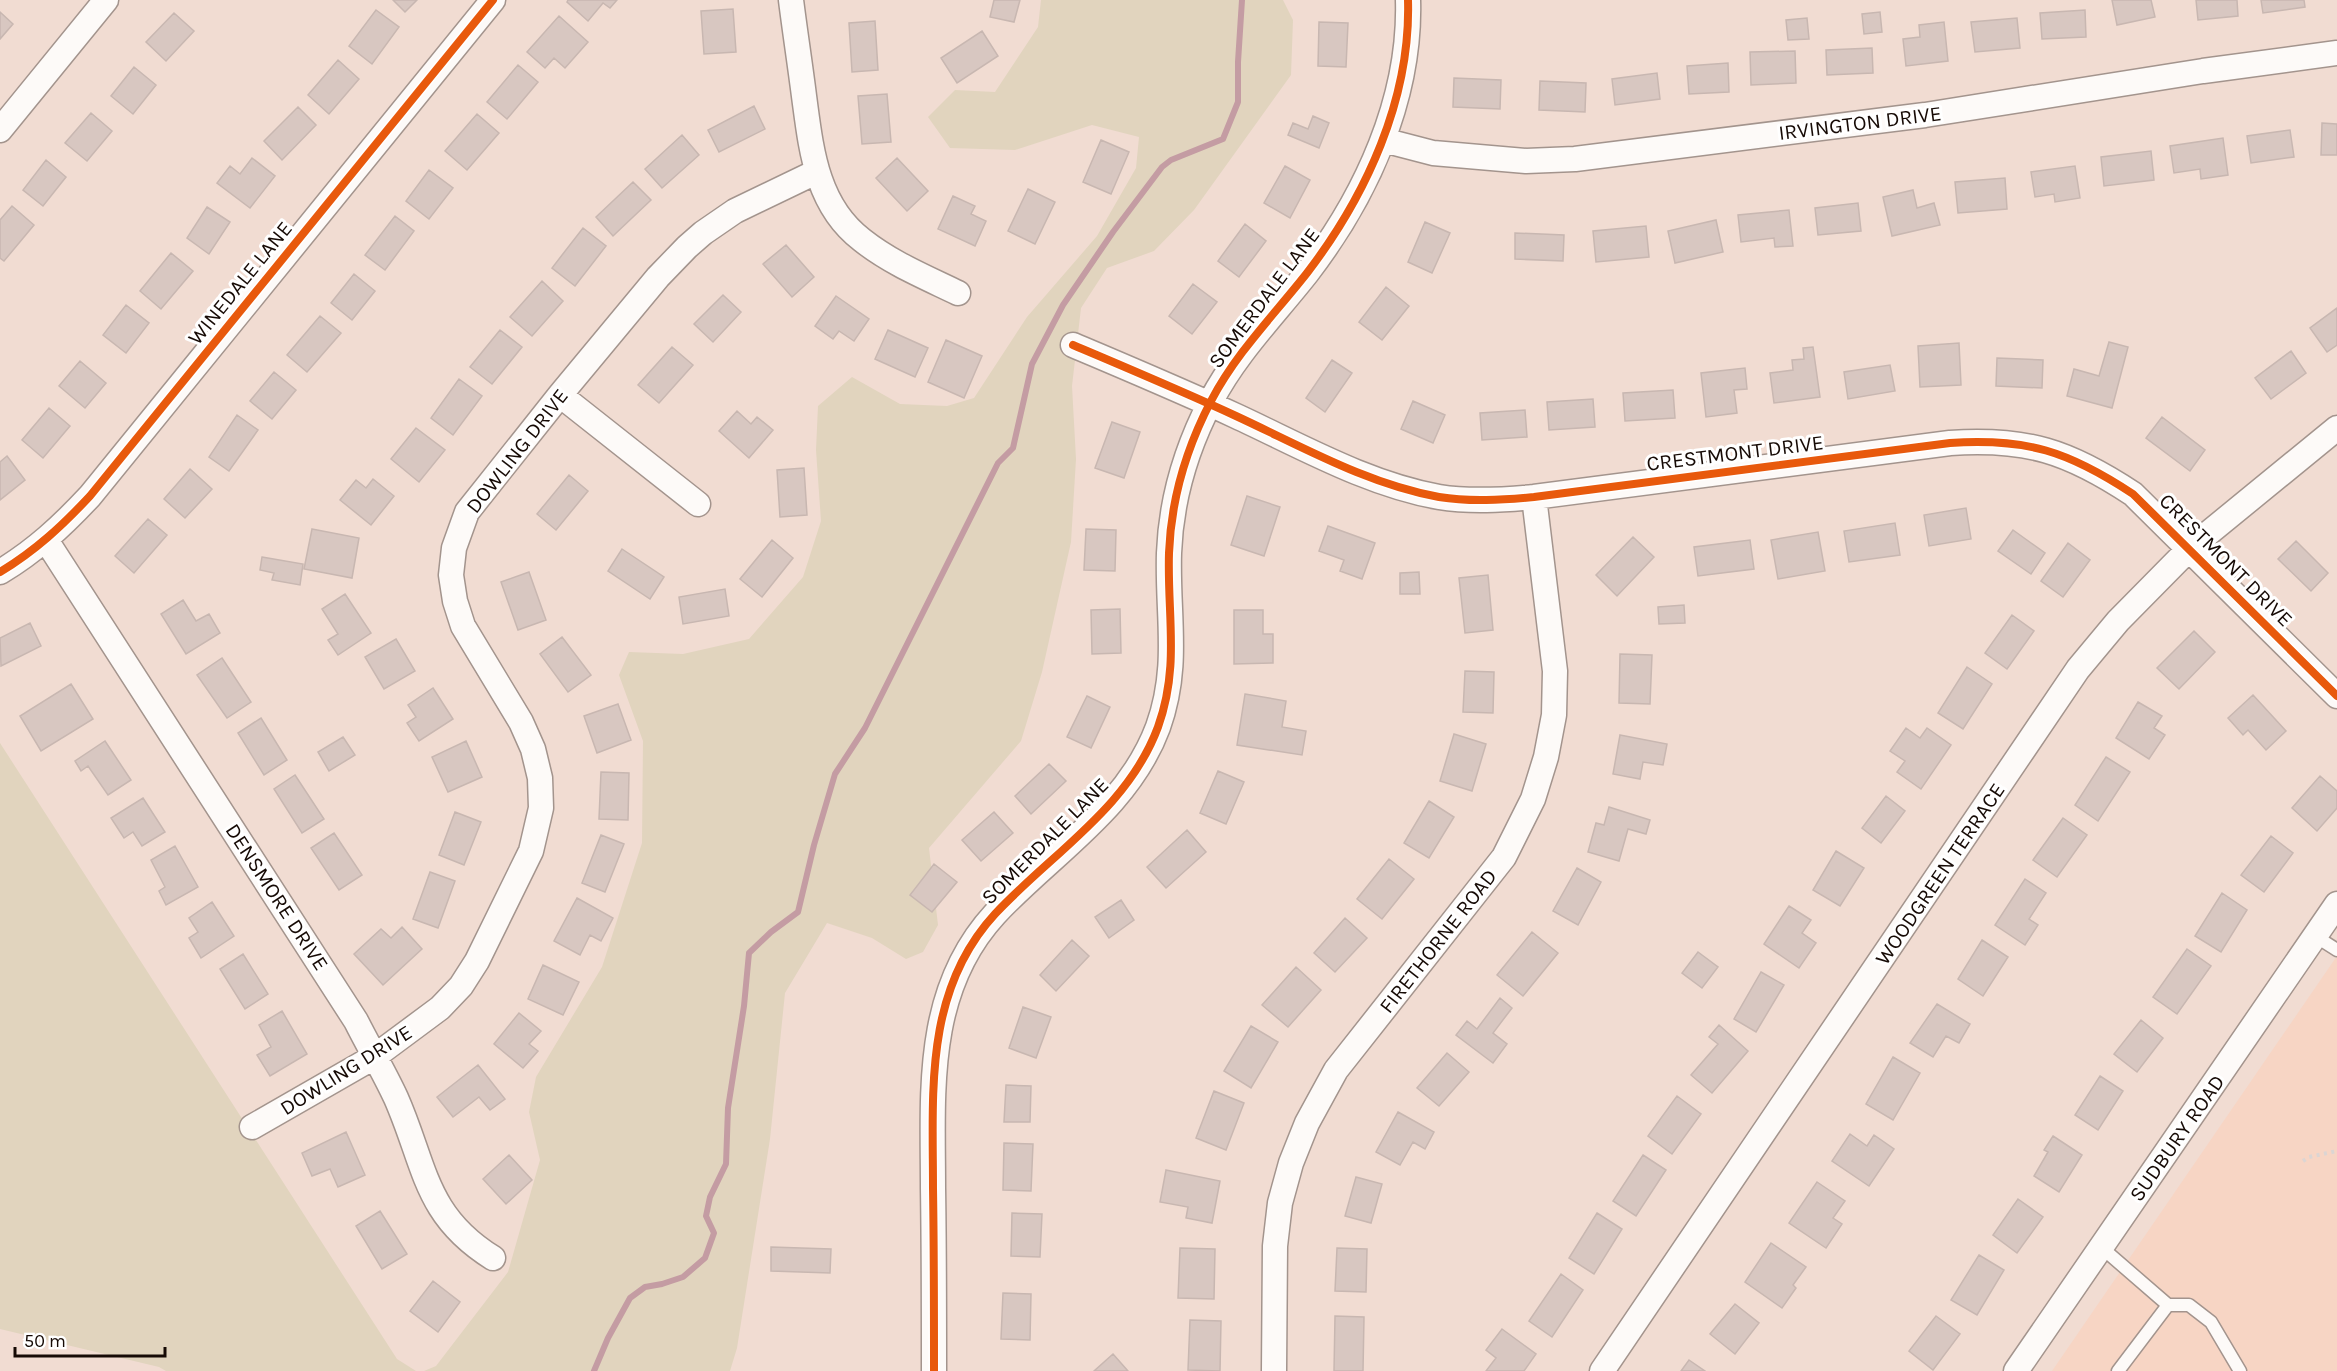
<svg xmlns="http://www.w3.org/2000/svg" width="2337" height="1371" font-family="Karla,sans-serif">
<rect width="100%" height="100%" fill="#f1dcd2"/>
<path fill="#f7d5c4" d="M2337,956V1371H2052Z"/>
<path fill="#e1d4be" d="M1041,0H1283L1293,20L1291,75L1194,210L1154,251L1107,268L1081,308L1072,386L1076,459L1071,542L1042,672L1021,741L929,848L938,925L923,952L906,959L872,938L827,923L785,993L770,1139L737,1348L730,1371H424L436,1366L508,1272L540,1160L529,1112L536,1077L602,967L642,843L643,741L619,675L629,652L683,654L749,639L803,577L821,521L816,450L818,406L852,377L900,404L947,406L974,398L1027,317L1097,236L1136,168L1139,137L1092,125L1015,150L950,148L928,117L955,90L995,92L1038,27Z
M0,743L397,1359L416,1371H166L159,1367L0,1329Z"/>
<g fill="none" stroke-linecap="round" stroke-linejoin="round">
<path stroke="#c49ca3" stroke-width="6" d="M594,1371L608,1338L630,1298L645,1287L662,1284L683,1277L705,1258L714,1233L706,1216L710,1197L726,1164L728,1108L744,1006L749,953L771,932L798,912L814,845L835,774L865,728L998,463L1013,448L1032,364L1063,305L1113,232L1162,167L1171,160L1223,139L1238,102V62L1242,0"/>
</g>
<path fill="#d8c7c1" stroke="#c8b7b1" stroke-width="1.5" d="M393,0H417L405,12Z
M568,0H617L610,8L603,3L588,21L567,2Z
M994,0H1020L1014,22L990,17Z
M2112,0H2151L2155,17L2117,25Z
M2196,0H2237L2238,16L2198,20Z
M2261,0H2304L2305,7L2263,13Z
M733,9L736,52L704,54L701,11Z
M376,10L399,27L372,64L349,46Z
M2085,10L2086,37L2042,39L2040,13Z
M0,12L13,24L0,39Z
M1880,12L1882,32L1864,34L1862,14Z
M174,13L194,31L166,61L146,42Z
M559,16L588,42L565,68L554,58L545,68L527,52Z
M1807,18L1809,39L1788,40L1786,20Z
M2017,18L2020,48L1975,52L1971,22Z
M875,21L878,70L852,72L849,23Z
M1319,22L1348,23L1346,67L1318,66Z
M1944,22L1948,61L1906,66L1903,39L1920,37L1919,25Z
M982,31L998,56L957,83L941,58Z
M1872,48L1873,73L1827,75L1826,50Z
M1795,51L1796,83L1751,85L1750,52Z
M338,60L359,79L329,114L308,95Z
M1728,63L1729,92L1689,94L1687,66Z
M518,65L538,82L507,119L487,102Z
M134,67L156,85L133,114L111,96Z
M1657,73L1660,99L1615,105L1612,79Z
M1454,78L1501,80L1500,109L1453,107Z
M1540,81L1586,83L1585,112L1539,110Z
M887,94L891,142L862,144L858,96Z
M754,106L765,129L719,152L708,130Z
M298,107L316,125L282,160L264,141Z
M91,113L112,131L87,161L65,143Z
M477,114L499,133L467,170L445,151Z
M1313,116L1329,123L1319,148L1288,135L1293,123L1308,129Z
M2322,123L2337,124V155H2321Z
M2290,130L2294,157L2251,163L2247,136Z
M682,135L699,155L662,188L645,169Z
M2223,138L2228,175L2201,179L2200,169L2174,173L2170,146Z
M1101,140L1129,152L1111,194L1083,182Z
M2151,151L2154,180L2104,186L2101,157Z
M252,158L275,176L250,208L217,183L230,166L240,174Z
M897,158L928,191L907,211L876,178Z
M46,160L66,177L43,206L23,190Z
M1285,166L1310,180L1290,218L1264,203Z
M2075,166L2080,198L2055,202L2054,194L2035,197L2031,172Z
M429,170L453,188L429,219L406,201Z
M2005,178L2007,209L1958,213L1955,182Z
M633,182L651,200L613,236L596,217Z
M1028,189L1055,202L1035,244L1008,231Z
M1913,190L1917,208L1934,203L1940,225L1892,236L1883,197Z
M953,196L975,206L971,214L986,221L975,246L938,229Z
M1858,203L1861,231L1818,235L1815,208Z
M12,206L34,225L4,261L0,258V220Z
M207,207L230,222L209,254L187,238Z
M1789,210L1793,246L1775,247L1774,238L1741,242L1738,215Z
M395,216L414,231L385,270L365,255Z
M1716,220L1723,252L1675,263L1668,231Z
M1425,222L1450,233L1432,273L1408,262Z
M1245,224L1266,241L1239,277L1218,261Z
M1646,226L1649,257L1596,262L1593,231Z
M583,228L606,246L575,286L552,268Z
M1515,233L1564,235L1563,261L1515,259Z
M786,245L814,277L792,297L763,264Z
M171,253L193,271L161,309L140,291Z
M354,274L375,291L352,320L331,303Z
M542,281L563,301L532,336L510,317Z
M1193,284L1217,302L1192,334L1169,316Z
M1386,287L1409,306L1382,340L1359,322Z
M723,295L741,312L713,342L694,324Z
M836,296L869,319L854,341L839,331L833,339L815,326Z
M126,305L149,323L126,353L103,335Z
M2337,308V345L2327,352L2310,328Z
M320,316L341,333L307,372L287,355Z
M500,330L522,347L492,384L470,367Z
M888,330L928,348L915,377L875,359Z
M946,340L982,356L964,398L928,382Z
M2109,342L2128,347L2112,408L2067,396L2074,369L2099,376Z
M1959,343L1961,385L1920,387L1918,346Z
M672,347L693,365L659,403L638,385Z
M1813,347L1820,397L1774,403L1770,373L1793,370L1792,360L1804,359L1803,348Z
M2291,351L2306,373L2271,399L2255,378Z
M1997,358L2043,360L2042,388L1996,386Z
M1332,360L1352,373L1325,412L1306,398Z
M80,361L106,383L85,408L59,386Z
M1890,365L1895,391L1848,399L1844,372Z
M1745,368L1747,389L1734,390L1737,413L1706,417L1701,373Z
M274,372L296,390L272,419L250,401Z
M459,379L482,396L453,435L431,418Z
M1673,390L1675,418L1625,421L1623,393Z
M1593,399L1595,427L1549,430L1547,402Z
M1413,401L1445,415L1433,443L1401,429Z
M49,408L70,426L43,458L22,440Z
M1525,410L1527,437L1482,440L1480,413Z
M737,411L751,424L757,417L773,430L749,458L719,431Z
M237,415L258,430L229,471L209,457Z
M2162,417L2205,450L2190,471L2146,438Z
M1112,422L1140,432L1124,478L1095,468Z
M416,428L445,450L419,482L391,459Z
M7,456L25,480L0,500V462Z
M804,468L807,515L780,517L777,470Z
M190,469L212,489L185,518L164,499Z
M569,475L588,491L556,530L537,514Z
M373,479L394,496L371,525L340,500L356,480L366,488Z
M1247,496L1280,507L1264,556L1231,545Z
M1966,508L1971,539L1929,546L1924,515Z
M148,519L167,535L134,573L115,556Z
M1895,523L1900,555L1849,562L1844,531Z
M1328,526L1375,543L1362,579L1340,571L1344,560L1319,551Z
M312,529L359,538L352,578L304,569Z
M1086,529L1116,530L1115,571L1084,570Z
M2013,530L2045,553L2031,574L1998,551Z
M1818,532L1825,571L1778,579L1771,540Z
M1633,537L1654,557L1617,596L1596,575Z
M772,540L793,558L762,597L740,579Z
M1750,540L1754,569L1698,576L1694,547Z
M2296,541L2328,573L2311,591L2278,559Z
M2068,543L2090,560L2063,597L2041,581Z
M622,549L664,577L650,599L608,571Z
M262,557L303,564L300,585L272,580L274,573L260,570Z
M529,572L546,620L518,630L501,582Z
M1419,572L1420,594H1400V573Z
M1488,575L1493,630L1465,633L1459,578Z
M725,589L729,616L683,624L679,597Z
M345,594L371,633L338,655L328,640L338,634L322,609Z
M183,600L196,621L209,614L220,633L186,654L161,614Z
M1684,605L1685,623L1659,624L1658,607Z
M1120,609L1121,653L1092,654L1091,610Z
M1234,610H1263V634H1273V663L1234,664Z
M2012,615L2034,631L2007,669L1985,653Z
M30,623L41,646L1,666L0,638Z
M2194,631L2215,652L2179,689L2157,668Z
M562,637L591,675L568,692L540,654Z
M396,639L415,671L384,689L365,657Z
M1620,654L1652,655L1650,704L1619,703Z
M222,658L251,702L227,718L197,675Z
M1967,667L1992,684L1963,729L1938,713Z
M1465,671L1494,672L1493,713L1463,712Z
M71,684L93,719L41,751L20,716Z
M433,688L453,719L419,741L407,723L416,717L408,705Z
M1245,694L1286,701L1282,727L1306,731L1302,755L1237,745Z
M2253,695L2286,731L2266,750L2248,730L2243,735L2228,718Z
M1087,696L1110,707L1091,748L1067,737Z
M2138,702L2162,716L2154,728L2165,735L2149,759L2116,738Z
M618,704L631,740L597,753L584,716Z
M261,718L287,760L264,775L238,733Z
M1906,728L1920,738L1927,728L1951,745L1921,789L1897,772L1905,761L1890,751Z
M1454,734L1486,744L1472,791L1440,781Z
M1620,735L1667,744L1663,765L1643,762L1640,779L1613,774Z
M343,737L355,755L329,771L318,752Z
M105,741L131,780L108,795L88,766L81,771L75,761Z
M466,741L482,777L448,792L432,757Z
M2106,757L2130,772L2098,821L2075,805Z
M1049,764L1066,781L1031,814L1015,796Z
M1218,771L1244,782L1226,824L1200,813Z
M601,772L629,773L628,820L599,819Z
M295,775L324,819L302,833L274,789Z
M2320,776L2337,791V808L2317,831L2292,808Z
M1886,796L1905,811L1881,843L1862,828Z
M143,798L165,832L142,846L133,832L124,838L111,818Z
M1429,801L1454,817L1429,858L1404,843Z
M1609,807L1650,820L1646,834L1628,829L1619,861L1588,852L1596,823L1604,825Z
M455,812L481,822L464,865L439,855Z
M994,812L1013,833L981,861L962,840Z
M2063,818L2087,835L2057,877L2033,860Z
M1187,830L1206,852L1166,888L1147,867Z
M334,833L362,875L339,890L311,848Z
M601,835L624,844L605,892L582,883Z
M2271,836L2293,853L2264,892L2241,875Z
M175,846L198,887L166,905L159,891L165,887L151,860Z
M1836,851L1864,868L1840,906L1813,890Z
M1389,859L1414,879L1382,919L1357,899Z
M934,864L957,882L932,912L910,895Z
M1577,868L1601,882L1578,925L1553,911Z
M430,872L455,881L438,928L413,919Z
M2025,879L2046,893L2029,919L2038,925L2025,945L1995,925Z
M2222,893L2247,910L2221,952L2195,936Z
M577,898L613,918L601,941L590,935L580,955L554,941Z
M1121,900L1134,920L1109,938L1095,917Z
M212,902L234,936L201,958L189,938L198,932L189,918Z
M1789,906L1811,920L1802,933L1816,943L1799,968L1764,944Z
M1345,918L1367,938L1335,972L1314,953Z
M402,927L422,949L383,985L354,954L381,929L391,938Z
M1532,932L1558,953L1523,996L1497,975Z
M1072,940L1089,956L1056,991L1040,975Z
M1982,940L2008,957L1983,996L1958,979Z
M2187,949L2211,966L2177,1014L2153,997Z
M1698,952L1718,967L1702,988L1682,973Z
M243,954L268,994L245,1009L220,969Z
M543,965L579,982L563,1015L528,999Z
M1296,967L1321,990L1288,1027L1262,1005Z
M1761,972L1784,985L1756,1032L1734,1019Z
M1500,998L1512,1008L1493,1033L1507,1044L1493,1063L1456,1035L1467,1021L1477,1029Z
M1937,1004L1970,1024L1959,1043L1946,1036L1933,1057L1910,1043Z
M1023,1007L1051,1017L1036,1058L1009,1048Z
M282,1011L307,1054L270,1076L257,1055L271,1047L259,1025Z
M519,1013L541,1031L529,1044L538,1051L523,1068L494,1044Z
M2141,1020L2163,1038L2137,1072L2114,1054Z
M1719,1025L1748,1051L1712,1093L1691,1075L1718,1044L1709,1037Z
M1251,1026L1278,1042L1251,1088L1224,1071Z
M1447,1053L1469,1072L1439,1106L1417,1088Z
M1893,1057L1920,1073L1893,1120L1866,1104Z
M478,1065L505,1099L490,1110L479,1097L453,1117L437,1097Z
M2100,1076L2123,1091L2098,1130L2075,1115Z
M1006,1085L1031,1086L1030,1122H1004Z
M1214,1091L1244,1103L1226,1150L1196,1138Z
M1677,1096L1701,1114L1672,1154L1648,1136Z
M1398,1112L1434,1132L1425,1149L1413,1142L1400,1165L1376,1152Z
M346,1132L365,1175L338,1187L330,1169L312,1176L302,1153Z
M1850,1134L1867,1146L1874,1135L1894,1149L1869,1186L1832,1161Z
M2053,1136L2082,1155L2059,1192L2034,1176L2048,1152L2044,1150Z
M1004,1143L1033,1144L1031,1191L1003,1190Z
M509,1155L532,1180L506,1204L483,1179Z
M1643,1155L1666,1170L1636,1216L1613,1201Z
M1166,1170L1220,1181L1212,1223L1186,1218L1188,1207L1160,1202Z
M1356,1177L1382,1184L1371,1223L1345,1216Z
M1817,1182L1845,1201L1833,1218L1842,1224L1826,1248L1789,1223Z
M2018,1199L2043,1217L2017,1253L1993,1235Z
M380,1211L407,1254L382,1269L356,1226Z
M1012,1213L1042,1214L1040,1257L1011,1256Z
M1597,1213L1622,1229L1594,1274L1569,1258Z
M1771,1243L1806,1267L1793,1285L1796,1288L1782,1308L1745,1282Z
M771,1247L831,1249L830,1273L771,1271Z
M1180,1248L1215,1249L1214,1299L1178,1298Z
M1337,1248L1367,1249L1366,1292L1335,1291Z
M1979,1255L2004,1270L1977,1315L1951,1300Z
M1561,1274L1583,1290L1552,1337L1529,1321Z
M433,1281L460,1302L438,1332L410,1311Z
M1003,1293L1031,1294L1030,1340L1001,1339Z
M1735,1304L1759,1323L1735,1354L1710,1334Z
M1335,1316L1364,1317L1363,1371H1334Z
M1936,1316L1960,1334L1933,1370L1909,1351Z
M1190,1320L1221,1321L1220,1371L1188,1370Z
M1502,1329L1536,1354L1524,1371H1486L1496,1358L1486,1350Z
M1113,1354L1128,1371H1094Z
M1689,1360L1705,1371H1681Z"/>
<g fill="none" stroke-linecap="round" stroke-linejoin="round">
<defs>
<path id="service" d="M2315,936L2337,950
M2101,1247L2168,1305H2189L2211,1322L2240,1371
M2118,1371L2168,1305"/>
<path id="minor" d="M791,0C795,32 800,64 804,96C811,148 816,205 862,240C891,263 925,277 958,293
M0,130L106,0
M1383,140L1433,153L1526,161L1575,159L1925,115L2203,71L2337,53
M1073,345C1127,368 1182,391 1236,416C1301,446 1367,484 1439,497C1470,502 1502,500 1534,497L1950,443C2027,438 2068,451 2133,494L2337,696
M560,395L698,504
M46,540L356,1021C369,1047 384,1072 396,1098C426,1166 424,1215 493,1258
M0,572C35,551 62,526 90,496L493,0
M252,1127L374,1057L440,1008L461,986L477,961L531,851L541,808L540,778L533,749L521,722L463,626L455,601L451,575L454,548L467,512L560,395L658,277L687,247L703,233L735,211L816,172
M934,1371C934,1310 934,1249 933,1188C933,1092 924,991 995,914C1052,853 1128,808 1158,727C1180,666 1167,615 1169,553C1171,500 1187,447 1211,401C1236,353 1274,315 1307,273C1366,196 1411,99 1408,0
M1274,1371L1275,1246L1280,1203L1291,1163L1307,1123L1336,1070L1504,857L1533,799L1546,757L1554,715L1555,671L1534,497
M1602,1371L2078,669L2118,621L2189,549L2337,428
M2016,1371L2337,904"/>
</defs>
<use href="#service" stroke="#a3948d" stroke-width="15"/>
<use href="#minor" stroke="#a3948d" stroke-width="27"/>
<path stroke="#dcd5d3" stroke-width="4" stroke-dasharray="3 4.5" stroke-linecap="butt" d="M2303,1161L2309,1157L2337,1151"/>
<use href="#service" stroke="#fdfaf8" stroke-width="12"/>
<use href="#minor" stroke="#fdfaf8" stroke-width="24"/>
<defs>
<path id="cycleway" d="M1073,345C1127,368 1182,391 1236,416C1301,446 1367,484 1439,497C1470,502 1502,500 1534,497L1950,443C2027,438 2068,451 2133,494L2337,696
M0,572C35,551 62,526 90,496L493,0
M934,1371C934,1310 934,1249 933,1188C933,1092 924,991 995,914C1052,853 1128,808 1158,727C1180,666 1167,615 1169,553C1171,500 1187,447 1211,401C1236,353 1274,315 1307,273C1366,196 1411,99 1408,0"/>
</defs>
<use href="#cycleway" stroke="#fff" stroke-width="11"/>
<use href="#cycleway" stroke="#e8590c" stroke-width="8"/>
</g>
<g text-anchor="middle" stroke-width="6" stroke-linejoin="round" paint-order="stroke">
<g font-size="21" fill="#160a05" stroke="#fff">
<text transform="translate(1860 123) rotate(-7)" y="7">IRVINGTON DRIVE</text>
<text transform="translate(240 283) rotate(-51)" y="7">WINEDALE LANE</text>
<text transform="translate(1264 298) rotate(-53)" y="7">SOMERDALE LANE</text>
<text transform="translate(517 451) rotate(-52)" y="7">DOWLING DRIVE</text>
<text transform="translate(1735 453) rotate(-7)" y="7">CRESTMONT DRIVE</text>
<text transform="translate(2226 560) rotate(45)" y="7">CRESTMONT DRIVE</text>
<text transform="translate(1045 841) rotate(-45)" y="7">SOMERDALE LANE</text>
<text transform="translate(1940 874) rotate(-56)" y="7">WOODGREEN TERRACE</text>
<text transform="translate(277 897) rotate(57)" y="7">DENSMORE DRIVE</text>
<text transform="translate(1438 941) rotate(-52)" y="7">FIRETHORNE ROAD</text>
<text transform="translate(346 1070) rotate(-32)" y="7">DOWLING DRIVE</text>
<text transform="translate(2177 1138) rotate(-55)" y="7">SUDBURY ROAD</text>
</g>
</g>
<path d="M15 1347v9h150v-9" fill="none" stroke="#160a05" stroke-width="3"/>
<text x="24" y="1347" font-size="18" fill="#160a05" stroke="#ffffff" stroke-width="4.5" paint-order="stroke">50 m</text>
</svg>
